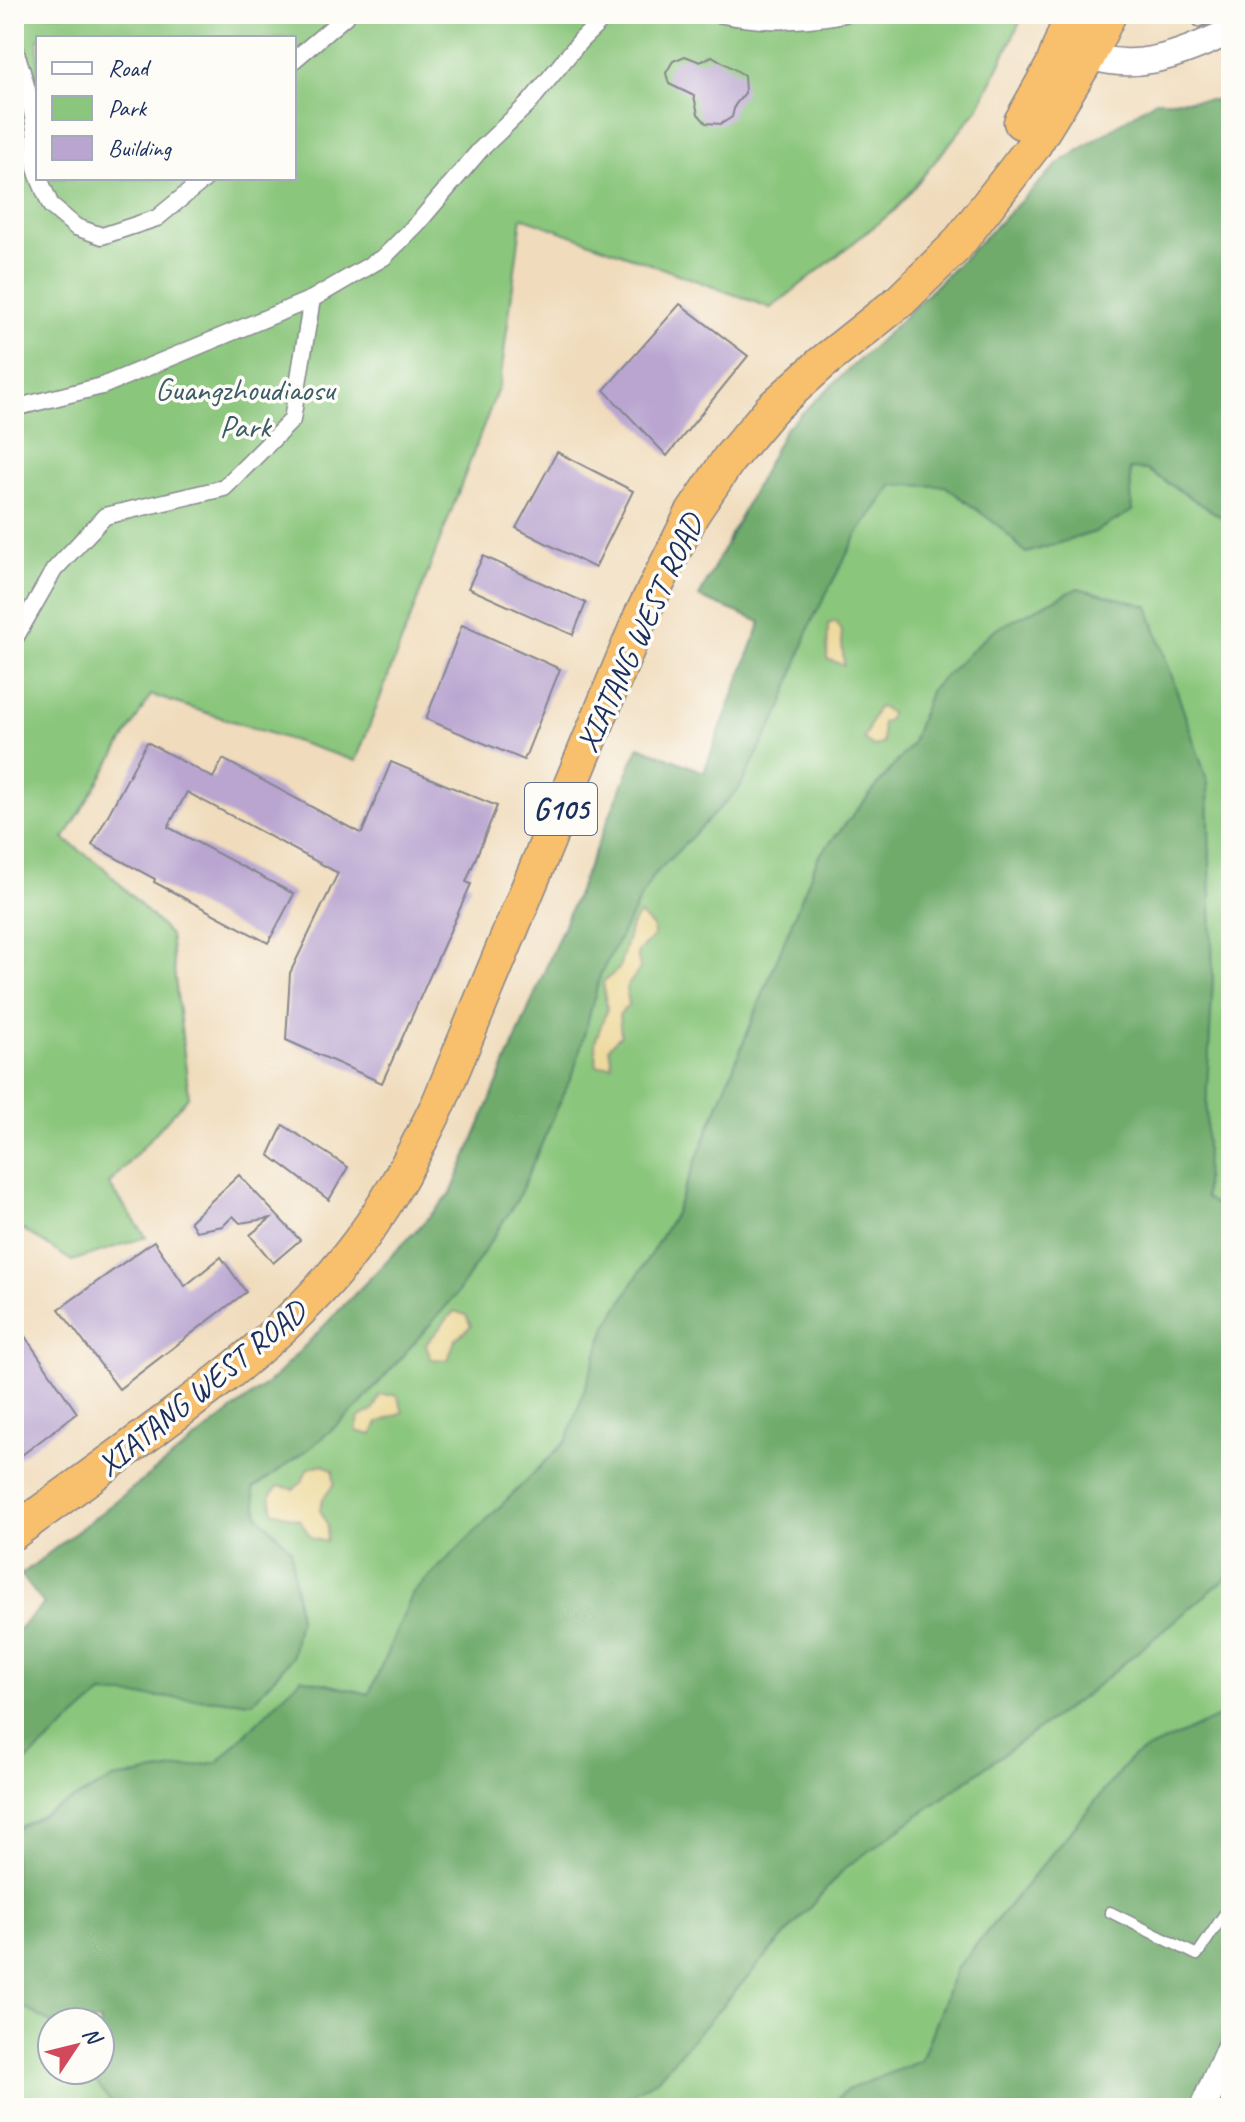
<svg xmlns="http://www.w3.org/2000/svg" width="1245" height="2122" font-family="Caveat,sans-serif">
<rect width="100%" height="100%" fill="#fdfcf7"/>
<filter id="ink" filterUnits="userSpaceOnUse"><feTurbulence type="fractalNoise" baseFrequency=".0125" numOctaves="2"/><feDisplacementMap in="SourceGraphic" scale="16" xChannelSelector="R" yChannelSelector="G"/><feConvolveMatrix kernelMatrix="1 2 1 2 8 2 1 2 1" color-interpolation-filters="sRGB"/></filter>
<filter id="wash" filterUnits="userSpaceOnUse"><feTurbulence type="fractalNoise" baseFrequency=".006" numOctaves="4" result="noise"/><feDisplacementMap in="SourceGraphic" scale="32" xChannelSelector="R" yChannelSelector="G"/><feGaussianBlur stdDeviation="1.8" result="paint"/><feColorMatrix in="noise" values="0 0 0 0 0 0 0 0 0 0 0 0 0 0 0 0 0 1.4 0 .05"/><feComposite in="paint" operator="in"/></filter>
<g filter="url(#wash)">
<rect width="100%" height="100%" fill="#f0dcbc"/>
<path fill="#8ac67c" stroke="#527a6d" stroke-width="2" fill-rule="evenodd" d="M14,14H1024L978,109L896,209L771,308L522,217L500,383L356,761L151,695L64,839L103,867L170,935L189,1096L109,1184L146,1237L72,1261L14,1224ZM38,38H294V178H38Z
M785,429L1147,470L1226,520L1231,530V1729L1132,1757L956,1969L921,2061L847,2090L825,2108H14V1634L44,1604L21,1575L273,1379L451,1194L639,746L704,772L761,622L699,597ZM52,2022H100V2070H52Z"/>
<path fill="#6fab6c" stroke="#456d65" stroke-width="2" d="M1156,100H1231V530L1226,520L1147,470L1130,469L1132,511L1095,532L1026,553L1000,527L945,486L893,485L857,535L811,623L781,709L739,789L652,877L601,973L575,1068L517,1200L456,1295L357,1408L310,1448L253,1489L258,1515L291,1549L299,1619L292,1657L253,1702L102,1694L14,1772V1634L44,1604L21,1575L273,1379L451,1194L639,746L704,772L761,622L699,597L785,429L893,328L1058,164Z
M1078,588L1148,606L1208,783L1213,978L1207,1088L1205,1197L1231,1217V1574L1087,1694L844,1869L656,2080L607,2108H115L87,2070H100V2022H52V2024L14,2001V1833L21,1826L113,1779L218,1762L301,1678L369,1694L413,1593L567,1440L606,1328L674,1215L818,857L911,745L931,689L993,630Z
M1231,1711V2108H825L847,2090L921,2061L956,1969L1132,1757Z"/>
<path fill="#eeda9e" stroke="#84847e" stroke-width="2" d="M836,621L841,632L844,665L827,659L828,624Z
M882,707L890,713L889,719L882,723L883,743L873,747L864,739L877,708Z
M639,914L653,927L654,936L637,953L640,969L626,988L629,1004L619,1015L621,1035L609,1047L612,1065L597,1066L595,1042L607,1009L603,982L619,969L631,926Z
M454,1311L466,1315L471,1326L455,1340L448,1360L431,1359L426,1344Z
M380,1395H397L403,1412L378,1423L372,1435L356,1431L359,1418L373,1410Z
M322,1464L333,1470L334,1484L323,1499L320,1510L328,1526L326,1542L311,1538L300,1520L273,1511L270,1495L279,1486L294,1489L302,1482L307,1469Z"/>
<g id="blocks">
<path fill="#b9a5d0" d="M1184,14H1231V15L1198,28Z
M685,56L700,62L712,56L744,75L745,93L735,105L732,117L721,124L706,123L698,114L694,96L669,84L666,73L673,61Z
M680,304L748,356L667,456L604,390Z
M557,452L633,491L595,568L516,528Z
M483,556L586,603L573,635L468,588Z
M462,625L560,669L524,760L426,719Z
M147,742L213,778L223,759L358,832L362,833L391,762L497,806L466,882L471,884L382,1083L286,1040L290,973L338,873L187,792L168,827L294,894L268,943L154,882L155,879L92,845Z
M283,1125L348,1167L329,1200L269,1155Z
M239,1175L300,1240L273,1263L250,1235L271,1218L240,1223L233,1216L223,1226L196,1231L190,1221Z
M154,1241L185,1286L221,1257L246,1292L119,1389L59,1309Z
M14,1320L77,1413L14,1461Z"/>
</g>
</g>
<g filter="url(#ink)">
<use href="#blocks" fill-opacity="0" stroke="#86868d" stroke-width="2"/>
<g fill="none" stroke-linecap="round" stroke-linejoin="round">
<defs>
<path id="service" d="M1110,1912L1197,1955L1231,1904"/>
<path id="pedestrian" d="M718,14C760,23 803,22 845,14
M14,47C24,75 31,100 35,130C37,145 32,160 38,175
M294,60L348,14
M39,178L51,206L76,227L102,236L157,218L206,178
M14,408L102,386L312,299L384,257L417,224L480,150L529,103L581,40L608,14
M14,640L54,570L105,516L224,488L292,420L312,299"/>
<path id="tertiary" d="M1072,48C1127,78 1179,55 1231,31
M1203,2108L1231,2044"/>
<path id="trunk" d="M1021,122L1053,65L1072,14
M14,1532C66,1494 119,1456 171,1417C234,1370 297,1321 346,1259C385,1211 412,1158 439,1103L641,616L692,514L729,459L771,409L822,363L900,301L956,246L1032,148L1088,57L1109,14"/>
</defs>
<use href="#service" stroke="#86868d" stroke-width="13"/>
<use href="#pedestrian" stroke="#86868d" stroke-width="19"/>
<use href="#tertiary" stroke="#86868d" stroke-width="29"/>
<use href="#trunk" stroke="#86868d" stroke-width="37"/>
<use href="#service" stroke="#fff" stroke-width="10"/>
<use href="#pedestrian" stroke="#fff" stroke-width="16"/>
<use href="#tertiary" stroke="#fff" stroke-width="26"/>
<use href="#trunk" stroke="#f8bf6c" stroke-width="34"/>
</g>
</g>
<g text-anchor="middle" stroke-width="7" stroke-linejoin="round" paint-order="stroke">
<rect fill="#fdfcf7" stroke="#5f6c8c" stroke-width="2" x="525" y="783" width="72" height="52" rx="6"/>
<g font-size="30" font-weight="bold" fill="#1b2f5e">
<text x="561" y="819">G105</text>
</g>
<g font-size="32" fill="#3c5c67" stroke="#fdfcf7">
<text x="245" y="400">Guangzhoudiaosu<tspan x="245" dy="37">Park</tspan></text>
</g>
<g font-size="32" fill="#1b2f5e" stroke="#fdfcf7">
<text transform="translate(639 633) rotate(-65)" y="11">XIATANG WEST ROAD</text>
<text transform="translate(201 1388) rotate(-39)" y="11">XIATANG WEST ROAD</text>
</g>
</g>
<rect width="1245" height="2122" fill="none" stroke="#fdfcf7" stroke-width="48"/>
<rect x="36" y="36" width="260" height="144" fill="#fdfcf7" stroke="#a3aaba" stroke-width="2"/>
<rect x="52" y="62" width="40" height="12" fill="#ffffff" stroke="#a3aaba" stroke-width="2"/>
<text x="108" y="76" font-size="24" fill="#1b2f5e">Road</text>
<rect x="52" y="96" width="40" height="24" fill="#8ac67c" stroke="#a3aaba" stroke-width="2"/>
<text x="108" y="116" font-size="24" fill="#1b2f5e">Park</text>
<rect x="52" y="136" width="40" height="24" fill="#b9a5d0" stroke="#a3aaba" stroke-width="2"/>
<text x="108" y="156" font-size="24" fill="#1b2f5e">Building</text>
<g transform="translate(76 2046) rotate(55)"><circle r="38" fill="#fdfcf7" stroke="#a3aaba" stroke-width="2"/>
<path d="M0-6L14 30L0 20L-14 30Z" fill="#d1495b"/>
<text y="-12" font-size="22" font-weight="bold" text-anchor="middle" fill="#1b2f5e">N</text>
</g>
</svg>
